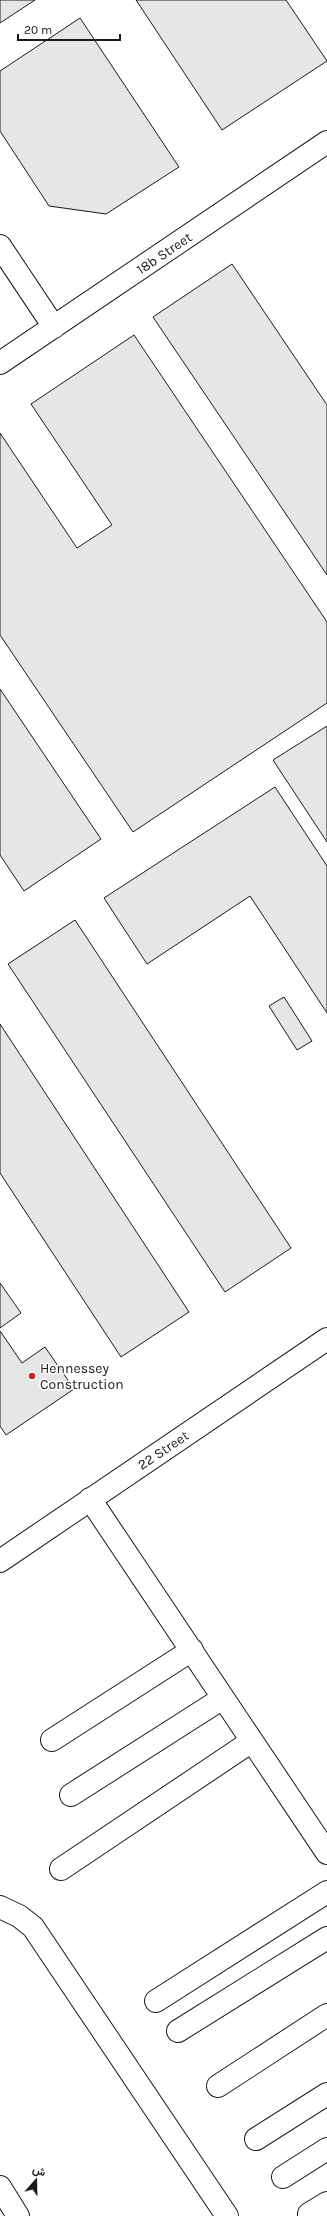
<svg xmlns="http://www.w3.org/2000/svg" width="327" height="2216" font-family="Karla,Vazirmatn,sans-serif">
<rect width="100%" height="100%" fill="#fff"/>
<path fill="#e6e6e6" stroke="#1a1a1a" d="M0,0H35L0,23Z
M136,0H286L327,61L222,130Z
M80,18L179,167L106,214L49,206L0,131V71Z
M232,264L327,405V575L153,317Z
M134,335L327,622V703L133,832L0,635V433L77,548L112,525L31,404Z
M0,689L101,839L24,891L0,855Z
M327,726V842L273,760Z
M275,787L327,866V1013L250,896L147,964L104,898Z
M75,920L291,1248L225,1292L8,964Z
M284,997L312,1041L297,1050L269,1006Z
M0,1024L189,1312L121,1357L0,1173Z
M0,1283L21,1313L0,1328Z
M0,1331L22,1363L45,1347L74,1389L6,1435L0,1426Z"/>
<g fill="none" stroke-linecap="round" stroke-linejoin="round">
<defs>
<path id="minor" d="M0,246L54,327
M0,363L327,142
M90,1499L327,1853
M0,1561L327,1339
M52,1740L192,1650
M71,1795L223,1698
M61,1869L252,1741
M0,1907L19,1916L33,1927L227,2216
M156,2001L327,1892
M178,2031L327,1938
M218,2086L327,2015
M256,2139L327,2094
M283,2177L327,2149
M0,2187L18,2216
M309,2214L327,2203"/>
</defs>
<use href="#minor" stroke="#1a1a1a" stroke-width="24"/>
<use href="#minor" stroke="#fff" stroke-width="22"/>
</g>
<circle fill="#c62828" stroke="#fff" stroke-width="1.5" cx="32" cy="1376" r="4"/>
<g text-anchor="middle" stroke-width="3" stroke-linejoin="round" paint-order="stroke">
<g font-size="14" fill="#1a1a1a" stroke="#fff">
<text transform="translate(164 253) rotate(-34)" y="5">18b Street</text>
<text transform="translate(163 1450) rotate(-34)" y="5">22 Street</text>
</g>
<g font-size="14" fill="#1a1a1a" stroke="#fff" text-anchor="start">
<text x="40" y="1373">Hennessey<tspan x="40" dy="16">Construction</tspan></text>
</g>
</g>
<g transform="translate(36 2180) rotate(20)" stroke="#ffffff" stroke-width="3" paint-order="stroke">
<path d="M0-3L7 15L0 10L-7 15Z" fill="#1a1a1a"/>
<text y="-6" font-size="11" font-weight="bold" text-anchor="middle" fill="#1a1a1a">ش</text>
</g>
<path d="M18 34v6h102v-6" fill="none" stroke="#1a1a1a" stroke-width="2"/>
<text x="24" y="34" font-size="12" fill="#1a1a1a" stroke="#ffffff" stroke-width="3" paint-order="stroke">20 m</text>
</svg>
